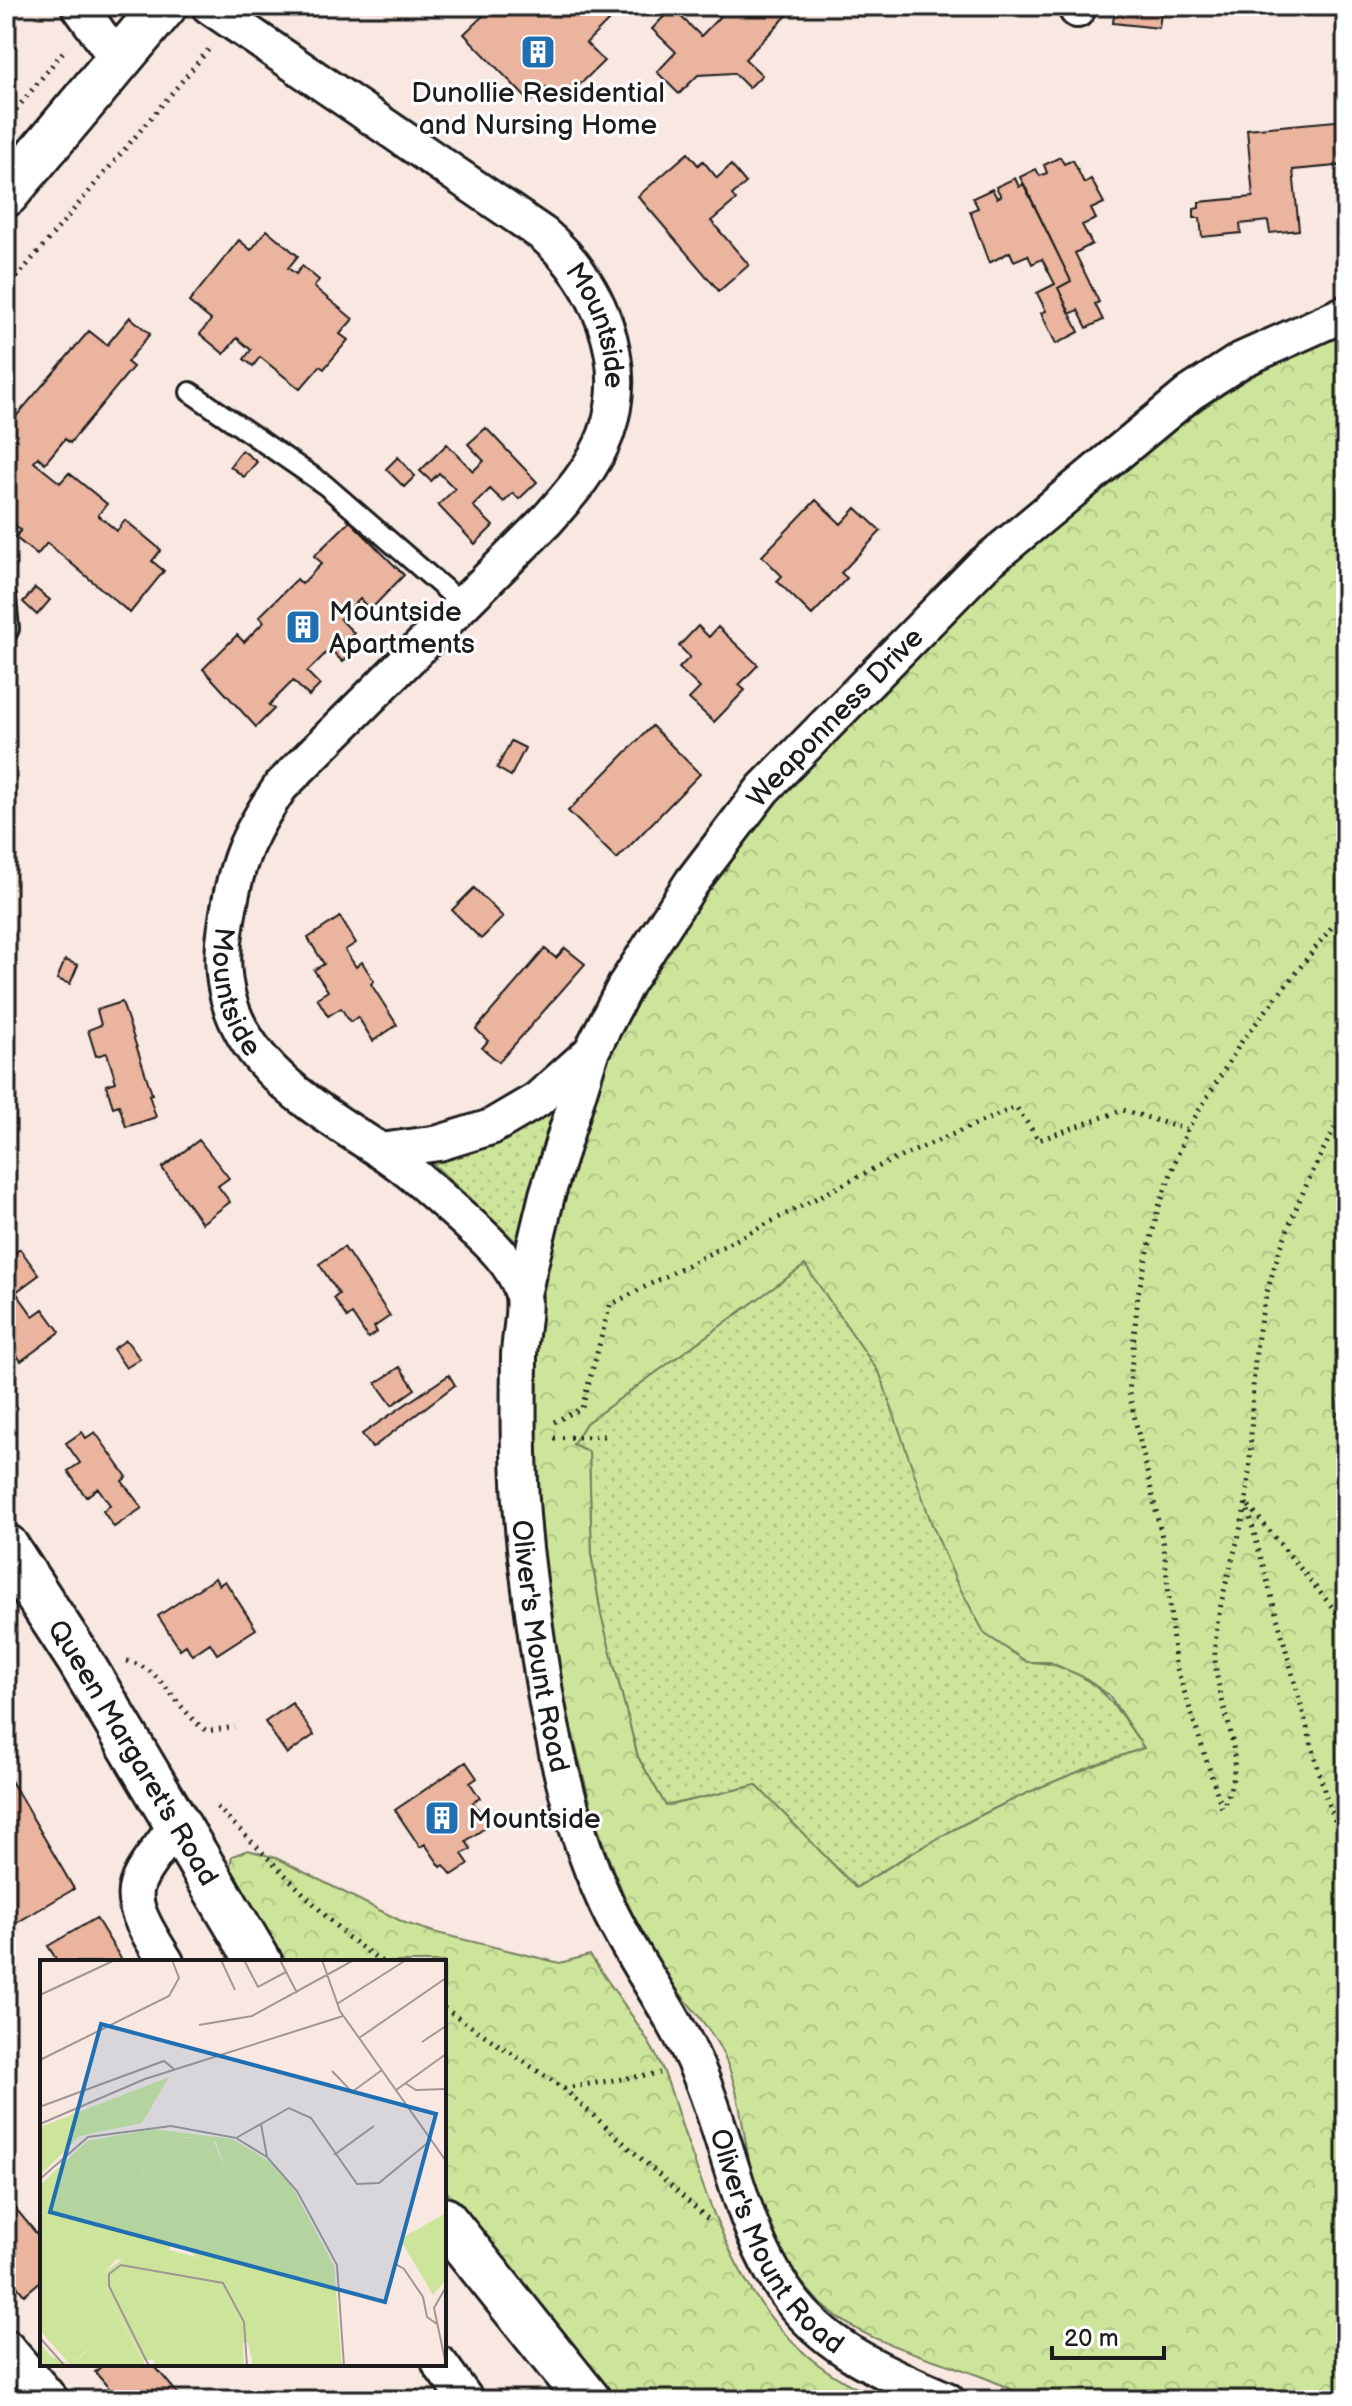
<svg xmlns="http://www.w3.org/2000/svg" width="1352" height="2406" font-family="'Balsamiq Sans',sans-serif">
<defs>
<pattern id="grass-dots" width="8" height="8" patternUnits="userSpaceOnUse" patternTransform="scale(2)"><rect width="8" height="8" fill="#cde59b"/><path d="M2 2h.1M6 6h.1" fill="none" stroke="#afc485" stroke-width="1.8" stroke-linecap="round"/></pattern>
<pattern id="forest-crowns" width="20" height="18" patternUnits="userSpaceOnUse" patternTransform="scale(2)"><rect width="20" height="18" fill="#cde59b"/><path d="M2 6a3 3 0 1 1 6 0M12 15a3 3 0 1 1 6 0" fill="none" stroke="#afc485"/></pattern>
</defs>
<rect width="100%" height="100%" fill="#f9e8e2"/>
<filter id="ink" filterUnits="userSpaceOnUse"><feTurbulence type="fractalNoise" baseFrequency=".0125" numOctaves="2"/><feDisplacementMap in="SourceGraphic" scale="16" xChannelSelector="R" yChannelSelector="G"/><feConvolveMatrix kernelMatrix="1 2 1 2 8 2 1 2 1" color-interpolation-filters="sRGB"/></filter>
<g filter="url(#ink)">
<path fill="url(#grass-dots)" stroke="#74805c" stroke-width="2" d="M554,1103L558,1105L520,1238L514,1240L430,1161L503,1140Z
M805,1264L880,1374L956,1581L1027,1662C1088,1662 1113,1702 1144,1748C1036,1784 951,1826 856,1888L756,1785L666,1806L638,1757L601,1615L592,1560L589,1452L573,1444L586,1423Z"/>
<path fill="url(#forest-crowns)" stroke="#74805c" stroke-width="2" fill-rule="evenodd" d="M1346,330V1396L1336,1398L1346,1480V2400H1029C961,2356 864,2356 809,2291C785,2263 765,2222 755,2186C742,2140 743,2091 720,2048C704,2017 676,1993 658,1963C641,1934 626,1901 613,1869C596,1829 586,1786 575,1744C502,1466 520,1171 679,925C742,829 822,750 901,668C959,608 1020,554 1085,501C1165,434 1247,368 1346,330ZM805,1265L880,1374L931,1522L956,1581L985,1634L1027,1662H1049L1081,1676L1109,1695L1144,1748C1036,1784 951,1826 856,1888L756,1785L666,1806L638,1757L601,1615L592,1560L589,1452L573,1444L586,1423Z
M248,1850L276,1858L405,1923L437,1933L560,1963L590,1955C613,1990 641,2025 660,2063C671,2086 677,2114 686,2138C725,2250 763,2356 885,2400H612L444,2188V1962H287L229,1870L232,1856Z"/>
<path fill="#eab49f" stroke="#1c1c1c" stroke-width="2" d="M493,6H623L586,43L604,61L561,103L546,87L530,102L464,34Z
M493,6H623L586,43L604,61L561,103L546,87L530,102L464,34Z
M730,6H796L745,59L762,75L749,88L734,73L698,75L679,94L657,72L676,52L652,29L672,8L701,36Z
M730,6H796L745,59L762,75L749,88L734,73L698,75L679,94L657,72L676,52L652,29L672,8L701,36Z
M1115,6H1162L1159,28L1113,23Z
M1346,120V165L1293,170L1299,230L1270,233L1268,221L1240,224L1241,233L1202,237L1200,218H1194V209L1199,208V202L1253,197L1247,129Z
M688,153L698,165L703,161L717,178L731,165L746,183L732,195L736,200L711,221L749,265L719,291L638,196Z
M688,153L698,165L703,161L717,178L731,165L746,183L732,195L736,200L711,221L749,265L719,291L638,196Z
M1060,157L1064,164L1073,160L1084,183L1091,179L1104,203L1091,209L1096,219L1082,225L1092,244L1075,253L1099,302L1095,304L1103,320L1087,328L1078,310L1070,314L1058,288L1071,281L1020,177L1036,169L1040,176L1047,173L1044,165Z
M1015,178L1019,187L1024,184L1071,281L1058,288L1079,332L1056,344L1041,313L1046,311L1037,293L1055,284L1042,259L1032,264L1028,255L1014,261L1010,252L989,263L970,211L978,208L973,198L992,189L997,198L1001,196L996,187Z
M267,230L298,256L288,268L296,274L302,266L319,280L314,287L353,319L340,334L348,340L324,369L320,366L300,389L260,357L253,366L244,359L251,350L237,338L224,354L200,334L211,320L189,302L239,240L251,250Z
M130,317L150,334L127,362L133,367L70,443L65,439L45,463L38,457L34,462L60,483L69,473L107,504L98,515L117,531L125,520L161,550L152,561L164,571L130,613L47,543L37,555L15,537L21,530L6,517V428L89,331L107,345Z
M486,428L537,482L519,499L513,493L504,502L490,489L473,506L493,526L475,544L438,505L455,489L439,473L431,481L420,471L447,444L473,471L484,461L468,444Z
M242,450L257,462L244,477L230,466Z
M398,457L415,476L404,487L386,469Z
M816,500L841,524L856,508L881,531L841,573L847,578L812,615L777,581L782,576L762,556Z
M350,521L404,575L370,610L360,599L340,619L354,633L347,640L356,650L343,662L330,649L307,672L320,685L309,696L293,681L269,705L274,709L256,727L203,669L237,635L244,642L264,622L259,617L297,579L302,584L322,563L314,556Z
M35,588L50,600L37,615L23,602Z
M698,626L709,637L718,627L758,665L739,685L745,690L714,722L689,699L700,688L679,668L690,657L679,646Z
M652,726L700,774L617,859L568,811Z
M511,741L525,748L511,776L497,768Z
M474,888L503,917L481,939L452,910Z
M340,917L356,943L345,950L356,967L362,962L374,981L371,984L397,1025L373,1041L358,1017L350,1022L341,1008L328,1016L317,998L328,991L314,970L324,964L308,938Z
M565,948L585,964L499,1062L482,1048L488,1041L476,1029L545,949L556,958Z
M65,960L78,965L70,984L57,979Z
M122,1002L152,1094L149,1095L156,1117L126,1127L119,1105L113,1107L106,1085L116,1082L107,1053L96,1056L88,1030L101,1025L97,1010Z
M199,1140L229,1178L218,1186L230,1202L202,1223L162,1168Z
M344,1247L390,1316L374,1327L377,1332L368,1338L352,1314L347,1318L334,1298L339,1294L319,1264Z
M20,1249L39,1275L16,1292L33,1316L43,1309L60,1332L21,1361L11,1347L6,1349V1260Z
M126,1340L140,1359L126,1368L113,1349Z
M400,1367L415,1389L392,1405L376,1383Z
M449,1375L455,1385L372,1448L362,1434Z
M82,1432L86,1438L95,1432L127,1477L122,1481L142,1508L114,1527L103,1511L110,1505L98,1488L86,1497L68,1471L80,1463L66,1443Z
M215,1578L219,1585L225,1581L256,1629L217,1654L210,1643L192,1655L186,1645L180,1649L158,1616Z
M292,1703L314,1735L287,1754L265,1722Z
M466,1762L477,1778L470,1783L480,1798L473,1802L489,1825L466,1841L471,1849L462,1854L469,1864L452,1875L444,1865L441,1867L425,1844L420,1847L395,1810Z
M6,1772L74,1889L6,1929Z
M96,1918L123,1962H58L48,1946Z
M6,2197L42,2240V2280L24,2295L6,2273Z
M104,2364H153L183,2400H119L95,2372Z"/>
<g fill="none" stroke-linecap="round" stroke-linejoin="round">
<defs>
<path id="lane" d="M190,392L325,485L461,603
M6,597L9,629L6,635"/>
<g id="street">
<path d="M79,6L117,59"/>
<path id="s1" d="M209,6L543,234C599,282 632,362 606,434C594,467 570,494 547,520L281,786C246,837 235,864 226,926C206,1044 295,1096 381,1151C413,1172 441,1199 469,1224C490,1242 513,1264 522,1291C527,1308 519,1338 519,1357C518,1421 518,1484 525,1548C539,1667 555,1790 605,1901C631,1959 672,2009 697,2068C731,2145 741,2238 795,2305C835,2354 891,2375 947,2400"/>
<path d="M1077,6V10"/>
<path id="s2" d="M380,1151L439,1143L491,1127L537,1100L591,1052L626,984L692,882L763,789L983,565L1190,393L1241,360L1346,313"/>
<path d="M523,1294L547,1195L591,1052"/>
<path d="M166,1962C119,1887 129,1891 178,1823"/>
<path d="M6,2347L51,2400"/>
<path d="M440,2364L466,2400"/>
</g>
<g id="secondary">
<path id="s3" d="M6,1547L79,1659L259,1962"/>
<path d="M444,2220L588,2400"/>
</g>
<path id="highway" d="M6,194L164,6"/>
</defs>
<use href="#lane" stroke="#1c1c1c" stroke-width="24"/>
<use href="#street" stroke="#1c1c1c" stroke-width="40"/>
<use href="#secondary" stroke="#1c1c1c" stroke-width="50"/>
<use href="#highway" stroke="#1c1c1c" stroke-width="50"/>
<path stroke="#1c1c1c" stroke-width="5" stroke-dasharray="2 6" stroke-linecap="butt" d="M6,122L66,48
M6,290L209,49
M1346,909L1242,1041L1187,1130L1158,1209L1138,1294L1129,1393L1164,1546L1175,1663L1222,1808C1254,1751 1213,1707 1215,1649C1217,1598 1238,1551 1246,1501C1254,1441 1249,1378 1261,1319C1276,1243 1310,1174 1346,1106
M554,1422L582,1408L610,1305L875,1168L1016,1107L1039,1140L1123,1110L1187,1130
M554,1438L604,1436
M1246,1503L1326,1797L1346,1850
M1249,1506L1346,1624
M127,1661C162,1668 178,1712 207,1731L235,1727
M217,1807L346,1936L382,1962
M444,2008L563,2088L710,2221
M564,2088L660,2073"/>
<use href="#lane" stroke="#fff" stroke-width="18"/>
<use href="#street" stroke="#fff" stroke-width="34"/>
<use href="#secondary" stroke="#fff" stroke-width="44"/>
<use href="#highway" stroke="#fff" stroke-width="44"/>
</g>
</g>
<defs>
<symbol id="building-square" viewBox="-11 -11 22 22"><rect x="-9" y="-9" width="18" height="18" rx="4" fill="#1f6fb2" stroke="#fff"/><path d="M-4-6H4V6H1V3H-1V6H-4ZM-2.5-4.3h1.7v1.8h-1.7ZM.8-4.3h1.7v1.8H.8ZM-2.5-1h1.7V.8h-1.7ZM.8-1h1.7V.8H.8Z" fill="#fff"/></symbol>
</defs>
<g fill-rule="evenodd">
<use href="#building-square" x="518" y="32" width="40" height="40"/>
<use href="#building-square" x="283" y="607" width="40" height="40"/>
<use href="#building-square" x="422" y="1798" width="40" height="40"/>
</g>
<g text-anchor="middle" stroke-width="6" stroke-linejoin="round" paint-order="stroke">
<g font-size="28" fill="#1c1c1c" stroke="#fff" text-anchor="start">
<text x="538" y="102" text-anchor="middle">Dunollie Residential<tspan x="538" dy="32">and Nursing Home</tspan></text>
<text x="329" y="621">Mountside<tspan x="329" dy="32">Apartments</tspan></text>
<text x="468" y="1828">Mountside</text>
</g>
<g font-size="28" fill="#1c1c1c" stroke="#fff">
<text dy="10" stroke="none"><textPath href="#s1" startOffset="514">Mountside</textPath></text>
<text dy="10" stroke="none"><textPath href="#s2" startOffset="656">Weaponness Drive</textPath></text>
<text dy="10" stroke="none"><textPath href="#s1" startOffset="1328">Mountside</textPath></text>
<text dy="10" stroke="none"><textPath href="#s1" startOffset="2112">Oliver's Mount Road</textPath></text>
<text dy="10" stroke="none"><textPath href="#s3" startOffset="242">Queen Margaret's Road</textPath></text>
<text dy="10" stroke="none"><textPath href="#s1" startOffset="2760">Oliver's Mount Road</textPath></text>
</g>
</g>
<g transform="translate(40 1960)">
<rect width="406" height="406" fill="#f9e8e2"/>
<path d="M140,177L173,180L190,219L132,230L110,248L101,202L119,192V179ZM406,253V320L393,335L360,279ZM0,276L26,292L21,336L47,390L30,405L0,370ZM129,290L161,298L184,313L204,339L219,342L224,354L213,362V406L208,382L104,401L68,336L63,314L86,296Z" fill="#cde59b"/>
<path d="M129,117L102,163L40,176L0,215V167ZM113,169L192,179L229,201L253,228L294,306L302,406H213V362L223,354L219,342L204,339L184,313L151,293V288L131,285L129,290L76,300L63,314L68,336L106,406H3L0,383L11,396L30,405L47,391L21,336L26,292L0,276V225L47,181ZM148,177L176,182L189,219L131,230L110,248L101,203L119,192L120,179ZM79,308L130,320L168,321L183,338L175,341L178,355L192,354L203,382L113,398L71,320ZM143,326L162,332L173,348L171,367L149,384L131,382L115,359L125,333Z" fill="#cde59b" fill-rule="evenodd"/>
<path d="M203,382L204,406H115L113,398Z" fill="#cde59b"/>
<path fill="none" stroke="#a19693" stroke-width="2" d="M181,0L195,30M204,0L218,27L246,12M240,0L257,33M282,0L300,51L406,201M0,35L75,0M297,44L366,0M159,65L212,56L314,0M319,78L406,18M382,82L406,66M0,100L129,36L139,18L132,0M292,111L312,132L342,110M365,123L376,130L406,129M356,130L406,94M2,146L124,101L135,110M0,164L105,119L303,56M221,164L227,197L257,231L297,305L304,406M196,178L227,197M294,195L334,166M0,219L48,177L131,166L196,178L249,148L271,158L317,224L339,223L391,180M354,303L364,309L383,337L387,357L397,364M406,327L394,348L406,405M0,378L25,406M109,406L69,326V314L81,305L183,323L204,362L207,406"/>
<path fill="#1f6fb2" fill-opacity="0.15" stroke="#1f6fb2" stroke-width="4" d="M61,64L396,154L345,342L10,252Z"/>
<rect width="406" height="406" fill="none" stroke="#1c1c1c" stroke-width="4"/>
</g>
<rect width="1352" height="2406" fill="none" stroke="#fff" stroke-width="32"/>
<rect x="16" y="16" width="1320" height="2374" fill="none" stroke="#1c1c1c" stroke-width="3" filter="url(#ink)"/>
<path d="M1052 2346v12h112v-12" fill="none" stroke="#1c1c1c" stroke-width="4"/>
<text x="1064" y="2346" font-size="24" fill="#1c1c1c" stroke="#ffffff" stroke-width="6" paint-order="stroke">20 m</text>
</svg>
